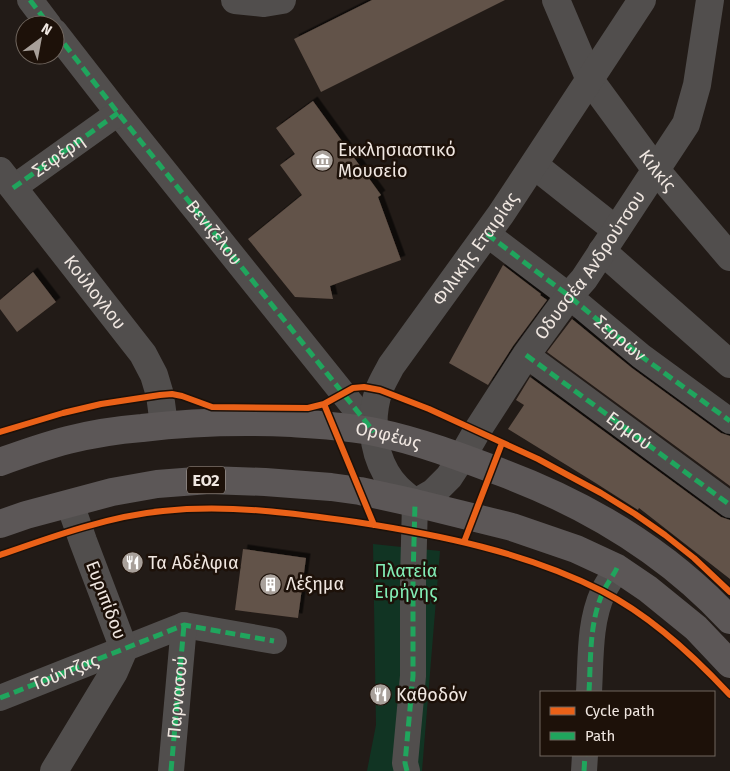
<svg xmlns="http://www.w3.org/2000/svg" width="730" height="771" font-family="'Fira Sans',sans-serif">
<defs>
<filter id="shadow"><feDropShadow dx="4.5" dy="-4.5" stdDeviation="0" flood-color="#0009"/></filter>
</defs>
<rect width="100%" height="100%" fill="#221b17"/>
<path fill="#113423" d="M373,544L440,551L422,771H367L376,725Z"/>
<path fill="#625248" filter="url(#shadow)" d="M372,0H505L321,92L294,39Z
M313,101L381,195L378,197L401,260L330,286L333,299L295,297L248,239L302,195L280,165L295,154L276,128Z
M503,265L541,294L540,295L547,300L513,346L488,385L449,363Z
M33,272L56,302L17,332L0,309V300Z
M572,319L632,368L721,433L730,436V486L547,352Z
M530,377L721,517L730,520V579L639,508L638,510L594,482L508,429L524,405L516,400Z
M243,549L306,558L298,618L235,610Z"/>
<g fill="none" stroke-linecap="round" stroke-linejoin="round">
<g stroke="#514e4d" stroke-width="26">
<path d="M30,0L49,25"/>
<path id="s1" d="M55,32L118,113L374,432"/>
<path id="s2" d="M13,188L118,113"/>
<path d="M487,234L569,296L641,356L730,421"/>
<path id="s3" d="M526,355L730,505"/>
<path d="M589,692C591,659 589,623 603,592C607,584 613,576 617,568"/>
<path d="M0,698L184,625L274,641"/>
<path d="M171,771L184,625"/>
<path d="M407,771L405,763L413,676V579L415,503"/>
<path d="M584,771L585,755"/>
</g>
<g stroke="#514e4d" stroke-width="28">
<path d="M235,0L264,3L282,0"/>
<path id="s4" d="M556,0L590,80L656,170L730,257"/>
<path d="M534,165L616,230"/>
<path id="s5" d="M0,171L143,354L154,375L160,395L164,425"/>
<path d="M602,251L730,364"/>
<path id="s6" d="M415,503L434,492L449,477L462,457L477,431L526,355L569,296L584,279L686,124L697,85L710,0"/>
<path d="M54,771L114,672L124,649L83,541L70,504"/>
</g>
<path stroke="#514e4d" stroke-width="28" id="s7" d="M415,503C404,494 393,486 386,473C372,449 370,416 379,390C382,382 387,374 391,366L501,214L642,0"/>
<g stroke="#5c5757" stroke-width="28">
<path id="s8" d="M0,462C22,454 45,446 68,440C92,434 117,430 142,428C192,422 242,421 292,423C320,425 348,426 375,432C419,441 461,457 503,473C588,505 667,552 730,620"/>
<path d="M0,524L26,515L112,492L157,484L209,480L265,482L331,487L360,491L415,503L512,527L576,549L617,568L648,589L696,628L730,664"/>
</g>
<g stroke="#20a55d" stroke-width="5" stroke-dasharray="10 5" stroke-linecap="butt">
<path d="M30,0L49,25"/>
<path d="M55,32L118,113L374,432"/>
<path d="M13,188L118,113"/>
<path id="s9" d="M487,234L569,296L641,356L730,421"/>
<path d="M526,355L730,505"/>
<path d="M589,692C591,659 589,623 603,592C607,584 613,576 617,568"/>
<path id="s10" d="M0,698L184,625L274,641"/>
<path id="s11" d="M171,771L184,625"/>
<path d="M407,771L405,763L413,676V579L415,503"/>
<path d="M584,771L585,755"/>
</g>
<defs>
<path id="cycleway" d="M324,404L374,525
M0,432L63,413L101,404L160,395L172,394L182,396L212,407L308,408L324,404L353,388L364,387L380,390L429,409L477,431L538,459L601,493L635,514L665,535L694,558L730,592
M464,542L502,443
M0,555C51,537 109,516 163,511C228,504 292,513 356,522C440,535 525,552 602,591C651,616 693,655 730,695"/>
</defs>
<use href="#cycleway" stroke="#1d1109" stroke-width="9"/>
<use href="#cycleway" stroke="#ea6118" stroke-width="6"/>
</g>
<defs>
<symbol id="museum-disc" viewBox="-11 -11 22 22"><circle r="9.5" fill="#a8a09a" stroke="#1d1109"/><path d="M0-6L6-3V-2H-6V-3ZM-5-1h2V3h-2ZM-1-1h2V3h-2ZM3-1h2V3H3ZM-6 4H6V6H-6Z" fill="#fff"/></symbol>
<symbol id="restaurant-disc" viewBox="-11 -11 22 22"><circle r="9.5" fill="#a8a09a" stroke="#1d1109"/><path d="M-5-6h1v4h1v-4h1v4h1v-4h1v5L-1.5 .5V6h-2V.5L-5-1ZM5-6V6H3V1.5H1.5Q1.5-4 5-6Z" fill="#fff"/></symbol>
<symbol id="building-disc" viewBox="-11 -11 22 22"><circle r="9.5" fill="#a8a09a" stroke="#1d1109"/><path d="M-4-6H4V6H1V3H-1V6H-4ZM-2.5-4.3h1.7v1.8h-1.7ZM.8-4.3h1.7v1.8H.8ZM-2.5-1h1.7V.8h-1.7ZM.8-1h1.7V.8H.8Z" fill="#fff"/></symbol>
</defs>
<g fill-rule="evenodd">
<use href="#museum-disc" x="310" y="148" width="25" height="25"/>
<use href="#restaurant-disc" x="120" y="550" width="25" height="25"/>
<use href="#building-disc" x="258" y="572" width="25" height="25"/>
<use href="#restaurant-disc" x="368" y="682" width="25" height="25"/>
</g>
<g text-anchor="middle" stroke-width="5" stroke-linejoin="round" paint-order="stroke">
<rect fill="#1d1109" stroke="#b1a7a0" stroke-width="1" x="187" y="466.5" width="38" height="27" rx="4"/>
<g font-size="16" font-weight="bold" fill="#f0e7e1">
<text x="206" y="486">ΕΟ2</text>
</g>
<g font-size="18" fill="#f0e7e1" stroke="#1d1109" text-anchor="start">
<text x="338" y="156">Εκκλησιαστικό<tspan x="338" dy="21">Μουσείο</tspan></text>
<text x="148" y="569">Τα Αδέλφια</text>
<text x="286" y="590">Λέξημα</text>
<text x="396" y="701">Καθοδόν</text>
</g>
<g font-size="18" fill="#f0e7e1" stroke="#1d1109">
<text dy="6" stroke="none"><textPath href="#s2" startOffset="56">Σεφέρη</textPath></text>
<text dy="6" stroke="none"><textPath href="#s4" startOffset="200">Κιλκίς</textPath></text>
<text dy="6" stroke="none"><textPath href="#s1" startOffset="256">Βενιζέλου</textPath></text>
<text dy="6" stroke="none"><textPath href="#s7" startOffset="299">Φιλικής Εταιρίας</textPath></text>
<text dy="6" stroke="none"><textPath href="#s6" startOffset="298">Οδυσσέα Ανδρούτσου</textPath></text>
<text dy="6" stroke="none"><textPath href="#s5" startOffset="154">Κούλογλου</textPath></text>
<text dy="6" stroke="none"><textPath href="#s9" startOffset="169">Σερρών</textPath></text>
<text dy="6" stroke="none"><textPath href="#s3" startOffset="128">Ερμού</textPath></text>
<text dy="6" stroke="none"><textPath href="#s8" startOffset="394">Ορφέως</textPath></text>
<text transform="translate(106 600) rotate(69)" y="6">Ευριπίδου</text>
<text dy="6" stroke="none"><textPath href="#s10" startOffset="70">Τούντζας</textPath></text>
<text dy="6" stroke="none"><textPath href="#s11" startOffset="74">Παρνασού</textPath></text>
</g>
<g font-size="18" fill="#83eeb6" stroke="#1d1109">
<text x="406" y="577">Πλατεία<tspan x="406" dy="21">Ειρήνης</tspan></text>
</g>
</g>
<rect x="540" y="691" width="175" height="65" fill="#1d1109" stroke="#71675f"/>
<rect x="550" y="707" width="25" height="8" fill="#ea6118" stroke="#71675f"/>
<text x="585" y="716" font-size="15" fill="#f0e7e1">Cycle path</text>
<rect x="550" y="732" width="25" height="8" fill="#20a55d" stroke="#71675f"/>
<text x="585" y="741" font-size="15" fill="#f0e7e1">Path</text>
<g transform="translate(40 40) rotate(32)"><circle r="24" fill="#1d1109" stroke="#71675f"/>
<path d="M0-4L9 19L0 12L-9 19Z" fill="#a8a09a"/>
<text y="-8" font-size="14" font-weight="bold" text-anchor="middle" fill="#f0e7e1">N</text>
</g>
</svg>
